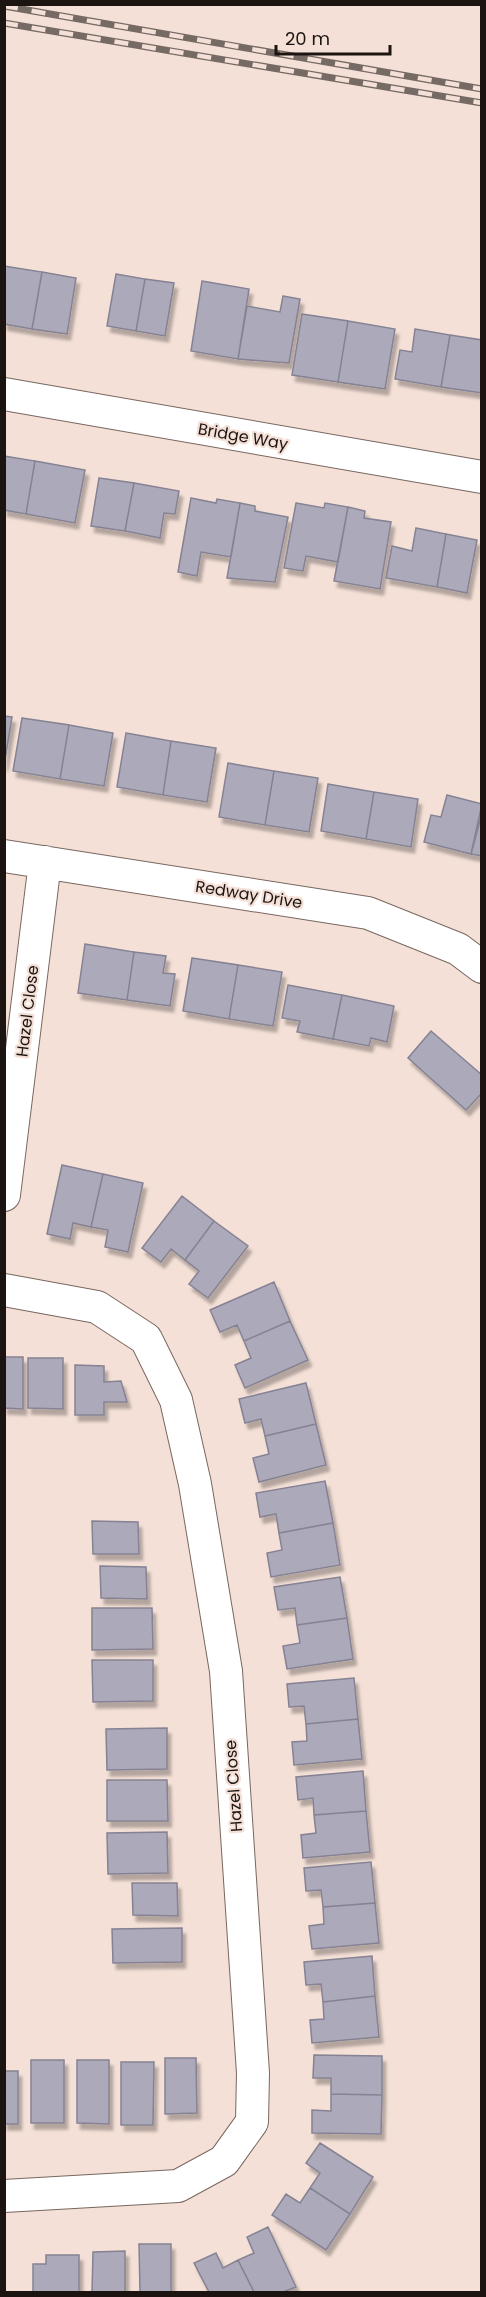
<svg xmlns="http://www.w3.org/2000/svg" width="486" height="2297" font-family="Poppins,sans-serif">
<defs>
<filter id="shadow"><feDropShadow dx="3.5" dy="6" stdDeviation="1.5" flood-color="#0004"/></filter>
</defs>
<rect width="100%" height="100%" fill="#f4e0d7"/>
<path fill="#aca9bb" stroke="#858293" stroke-width="1.5" filter="url(#shadow)" d="M4,266L42,272L32,329L4,324Z
M42,272L76,278L67,334L32,329Z
M116,274L145,279L136,331L107,326Z
M145,279L174,283L165,336L136,331Z
M202,281L249,289L238,359L191,351Z
M283,296L300,299L289,363L238,359L247,306L280,312Z
M302,314L348,321L338,382L292,375Z
M348,321L395,329L385,389L338,382Z
M415,329L450,335L441,387L395,379L400,350L412,352Z
M450,335L482,340V393L441,387Z
M4,456L35,461L26,514L4,510Z
M35,461L85,470L75,523L26,514Z
M99,478L134,483L125,531L91,526Z
M134,483L179,491L175,514L164,513L160,538L125,531Z
M191,498L216,503L217,499L240,503L231,557L201,552L197,576L178,572Z
M240,503L255,506V511L288,517L275,582L227,578Z
M296,503L324,508L325,503L348,507L338,562L306,556L303,571L284,568Z
M348,507L365,511L364,518L391,522L380,589L334,581Z
M416,528L446,534L437,587L386,578L392,546L412,551Z
M446,534L477,540L467,593L437,587Z
M4,716L12,717L4,766Z
M22,718L69,725L60,779L13,771Z
M69,725L113,733L104,786L60,779Z
M126,733L171,741L163,795L117,787Z
M171,741L216,748L207,802L163,795Z
M228,763L274,771L265,825L219,817Z
M274,771L318,778L309,832L265,825Z
M328,784L374,792L366,839L321,831Z
M374,792L418,799L411,847L366,839Z
M447,795L482,804L471,854L424,842L431,815L441,817Z
M482,813V856L471,854Z
M85,944L134,952L127,1000L78,993Z
M134,952L166,956L163,973L175,974L170,1006L127,1000Z
M192,958L238,965L229,1019L183,1011Z
M238,965L282,972L273,1026L229,1019Z
M288,985L342,995L333,1039L297,1032L300,1021L282,1018Z
M342,995L394,1006L387,1042L371,1038L369,1046L333,1039Z
M431,1031L482,1075V1093L466,1110L408,1058Z
M62,1165L103,1174L91,1227L73,1223L70,1239L47,1234Z
M103,1174L143,1183L128,1252L105,1247L108,1230L91,1227Z
M182,1196L214,1221L185,1260L171,1249L161,1262L142,1248Z
M214,1221L248,1246L208,1298L189,1284L199,1271L185,1260Z
M274,1282L290,1321L244,1341L237,1325L220,1332L210,1310Z
M290,1321L308,1360L245,1388L235,1365L251,1358L244,1341Z
M4,1357H23V1409L4,1408Z
M28,1358H63V1409L28,1408Z
M75,1365L104,1366V1382L121,1381L127,1402H104V1415H75Z
M306,1383L316,1424L265,1436L261,1419L245,1423L239,1399Z
M316,1424L326,1465L259,1482L253,1458L269,1454L265,1436Z
M325,1481L333,1523L279,1533L276,1514L260,1517L256,1493Z
M92,1521L138,1522L139,1554H93Z
M333,1523L340,1565L271,1577L267,1553L282,1550L279,1533Z
M100,1566L146,1567L147,1599L101,1598Z
M340,1577L347,1618L297,1625L295,1608L278,1610L274,1587Z
M92,1608H152L153,1649L92,1650Z
M347,1618L353,1659L287,1669L283,1646L300,1643L297,1625Z
M92,1660H153V1701L93,1702Z
M354,1678L358,1719L306,1724L304,1706L289,1707L287,1684Z
M358,1719L362,1759L294,1765L292,1742L307,1741L306,1724Z
M167,1728V1769L107,1770L106,1729Z
M363,1771L366,1811L314,1815L313,1798L298,1800L296,1777Z
M107,1780H167L168,1821H107Z
M366,1811L370,1852L303,1858L301,1835L316,1833L314,1815Z
M167,1832L168,1873L108,1874L107,1833Z
M371,1862L375,1903L323,1907L321,1890L306,1891L304,1868Z
M132,1883H177L178,1916L133,1915Z
M375,1903L379,1943L312,1949L309,1926L324,1924L323,1907Z
M182,1928V1962L113,1963L112,1929Z
M372,1956L375,1996L323,2002L321,1984L306,1985L304,1962Z
M375,1996L379,2037L312,2043L310,2020L324,2019L323,2002Z
M314,2055L382,2056V2095L331,2094V2078H313Z
M165,2058H196L197,2113L165,2114Z
M31,2060H64V2123H31Z
M77,2060H109V2124L77,2123Z
M121,2062H154L153,2125H121Z
M4,2071H18V2124H4Z
M331,2094L382,2095L381,2134L312,2133V2110L331,2111Z
M320,2143L373,2177L350,2214L310,2188L320,2173L306,2163Z
M310,2188L350,2214L326,2250L272,2215L286,2194L300,2203Z
M268,2227L296,2287L283,2292H254L238,2260L254,2253L247,2237Z
M139,2244H171V2292H140Z
M125,2251V2292H92L93,2252Z
M216,2253L223,2268L238,2260L254,2292H209L194,2263Z
M46,2255H79V2292H33V2264H46Z"/>
<g fill="none" stroke-linecap="round" stroke-linejoin="round">
<defs>
<path id="street" d="M4,394L482,477
M4,856L368,913L458,949L482,967
M4,1195L45,862
M4,1290L97,1307L146,1339L176,1400L195,1484L226,1671L253,2073L252,2122L224,2161L178,2186L4,2196"/>
</defs>
<use href="#street" stroke="#796760" stroke-width="34"/>
<use href="#street" stroke="#fff" stroke-width="32"/>
<defs>
<path id="rail" d="M4,6L482,89
M4,23L482,103"/>
</defs>
<use href="#rail" stroke="#766a64" stroke-width="7"/>
<use href="#rail" stroke="#f4e0d7" stroke-width="4.5" stroke-dasharray="14" stroke-linecap="butt"/>
</g>
<g text-anchor="middle" stroke-width="4.5" stroke-linejoin="round" paint-order="stroke">
<g font-size="16" fill="#1b1411" stroke="#f4e0d7">
<text transform="translate(243 436) rotate(10)" y="6">Bridge Way</text>
<text transform="translate(249 894) rotate(9)" y="6">Redway Drive</text>
<text transform="translate(27 1011) rotate(-83)" y="6">Hazel Close</text>
<text transform="translate(233 1786) rotate(-94)" y="6">Hazel Close</text>
</g>
</g>
<rect width="486" height="2297" fill="none" stroke="#1b1411" stroke-width="12"/>
<path d="M276 45v9h114v-9" fill="none" stroke="#1b1411" stroke-width="3"/>
<text x="285" y="45" font-size="18" fill="#1b1411" stroke="#f4e0d7" stroke-width="4.5" paint-order="stroke">20 m</text>
</svg>
